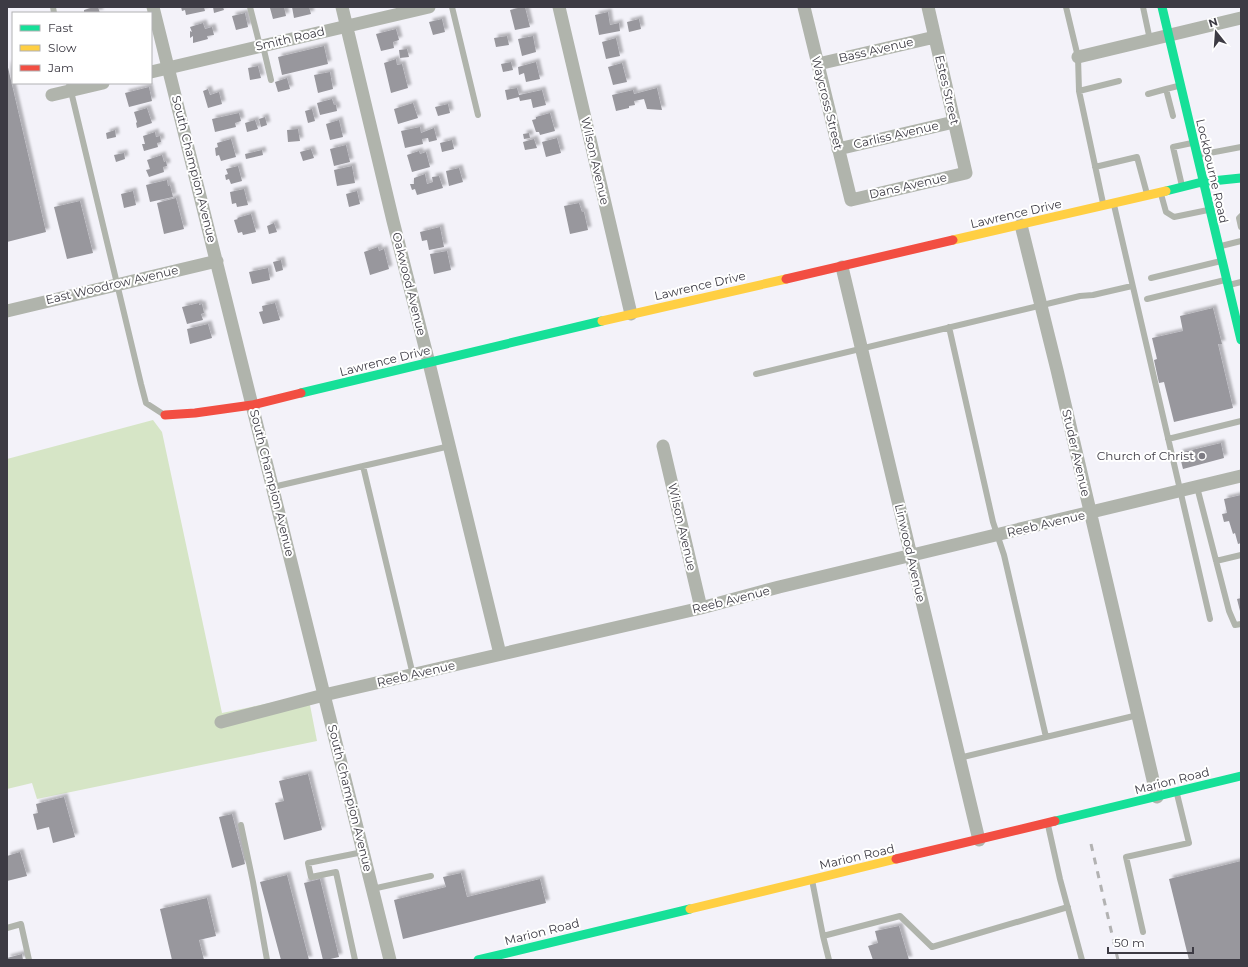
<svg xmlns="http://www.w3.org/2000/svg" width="1248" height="967" font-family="Montserrat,sans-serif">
<defs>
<filter id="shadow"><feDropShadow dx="3.5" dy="-3.5" stdDeviation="1" flood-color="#0004"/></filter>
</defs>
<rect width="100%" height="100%" fill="#f3f2f9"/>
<path fill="#d6e5c6" d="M153,420L162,432L222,713L308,695L317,741L37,799L32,783L7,789V459Z"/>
<path fill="#98979d" filter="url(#shadow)" d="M94,7H98L100,13H84V10Z
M181,7H204L205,11L186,15L185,10L182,11Z
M213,7H223L224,10L214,13Z
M284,7L286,16L273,19L270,8Z
M292,7H309L311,14L294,18Z
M522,7H525L530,27L515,30L510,10Z
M608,12L610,25L619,23L620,31L599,35L595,15Z
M245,13L248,27L236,30L232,16Z
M442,19L445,32L433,35L429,22Z
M639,19L641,29L629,32L627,22Z
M203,23L205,29L212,27L214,35L207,36L208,39L193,43V36L190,38V31L192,32L190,27Z
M396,29L399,40L393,42L394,48L381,51L376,34Z
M507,36L509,45L496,47L494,38Z
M533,36L536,52L522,56L518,39Z
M616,38L620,56L606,59L602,42Z
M324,46L328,64L282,75L278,57Z
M407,49L409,57L400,58L399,50Z
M396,59L397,65L402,64L408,88L391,93L384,63Z
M511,62L513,70L503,72L501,64Z
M536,62L540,79L526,82L524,73L519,75L518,67Z
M7,63L46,232L7,242Z
M622,63L627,82L613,85L608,67Z
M258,66L261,78L250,80L248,68Z
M330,72L333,89L318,93L314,75Z
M287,78L290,89L278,92L275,82Z
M149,87L152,101L129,107L125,93Z
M517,88L519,95L542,90L546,105L533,108L531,99L520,101L519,97L507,100L505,90Z
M657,88L662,110L647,109L644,99L634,101L635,105L629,106V108L616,111L612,95L633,90L634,94Z
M208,89L210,95L219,92L222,104L208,108L203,91Z
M332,99L334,105H336L337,111L320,115L317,103Z
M413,103L418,118L398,124L394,109Z
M448,104L450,113L438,116L435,107Z
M147,108L152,123L137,128L136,123L137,122L134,112Z
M312,109L315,121L308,123L305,111Z
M239,113L241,121L235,123L236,127L215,132L212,119Z
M550,113L555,131L540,135L539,132H536L532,120L536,119V117Z
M265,117L267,125L261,127L259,119Z
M255,120L258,129L247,132L245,123Z
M339,120L343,137L330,140L326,124Z
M420,127L421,133L434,128L437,140L429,142L428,138L422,139L423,144L405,148L401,131Z
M298,129L300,141L288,142L287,130Z
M115,130L116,137L107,139L106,133Z
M155,132L156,137L160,136L161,142L157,143L158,147L144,151L142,144H145L143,136Z
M529,133L530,138L524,139L523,134Z
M557,138L561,153L546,157L542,142Z
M231,139L236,157L221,161L219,155L216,156L215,148L218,147L217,143Z
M534,139L537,148L525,150L523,142Z
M452,140L454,149L442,152L440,143Z
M346,145L350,162L334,166L330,149Z
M311,149L314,158L303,161L300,152Z
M262,150L263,155L246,159L245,154Z
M419,151L420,154L426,152L430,167L412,172L407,155Z
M124,153L125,159L116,162L114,155Z
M162,155L164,162L166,161L167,166L163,167L164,172L149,177L146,170L150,169L147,160Z
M238,166L242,181L231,184L229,179L226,180L225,175L228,174L226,169Z
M352,166L355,183L337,186L334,170Z
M459,168L463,182L449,186L446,171Z
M425,174L427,184L433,182L432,177L439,176L443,188L417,195L415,189L412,190L410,184H414V178Z
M167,180L168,186L170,185L173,197L150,202L146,185Z
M244,189L248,205L237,207L236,203L232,204L230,192Z
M133,191L136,205L124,208L121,194Z
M357,191L360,204L349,207L346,194Z
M176,198L184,229L164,234L157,203Z
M80,201L93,253L67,259L54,207Z
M579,203L582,212H584L588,230L570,234L564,206Z
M251,214L256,232L243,235L242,232L238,233L234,220L238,219L237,218Z
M274,223L277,232L269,234L267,226Z
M440,227L444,247L429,250L427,240L422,241L420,232Z
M378,247L379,251L384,249L389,269L370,275L364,252Z
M447,251L451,270L434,274L430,254Z
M281,260L283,270L276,272L273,262Z
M268,268L270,280L252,284L249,272Z
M199,303V305L202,304L204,313L201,314L203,320L187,324L182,307Z
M275,303L280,320L263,324L259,312L263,311L262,306Z
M1213,308L1222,344H1218L1233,408L1174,422L1164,382L1159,383L1154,360L1157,359L1152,338L1183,331L1180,316Z
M208,324L212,338L190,344L187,329Z
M1221,443L1224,458L1183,469L1179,453Z
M1241,495V543L1238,544L1235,533L1233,534L1229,521L1224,522L1222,514L1227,513L1224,499Z
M1241,598V611H1240L1237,599Z
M308,774L322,830L284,840L275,803L284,801L279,781Z
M64,797L75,837L53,843L49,827L37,830L33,814L38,813L36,804Z
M232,814L245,864L232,868L219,817Z
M20,852L27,876L7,881V856Z
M1241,861V960H1189L1169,879Z
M461,873L467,897L540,879L546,903L403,939L394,900L446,887L443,877Z
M287,875L309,960H281L260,882Z
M320,879L339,957L326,960H323L304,883Z
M207,898L216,936L199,940L204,960H172L160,909Z
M899,926L909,960H873L868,946L878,943L875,931Z
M22,954L23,960H7V958Z"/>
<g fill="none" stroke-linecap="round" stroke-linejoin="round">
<path stroke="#b0b4ac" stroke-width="6" d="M53,7L54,13
M250,7L260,46
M452,7L478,115
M1066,7L1078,57L1079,91
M1143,7L1150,40
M263,46L271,80
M69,83L141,384L146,403L163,414
M1148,94L1166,89
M1173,116L1166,89L1178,86
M1199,155L1241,147
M1095,167L1137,157L1147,194
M1182,186L1173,147L1192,143
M1161,194L1166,212L1174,217L1208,210
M1103,203L1079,91L1119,81
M1114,205L1210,619
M1241,216L1239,218L1241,227
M1221,246L1241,241
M1151,278L1221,261
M1229,285L1241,282
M1147,299L1225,280
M949,327L993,522L1004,555L1046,737L959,758
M756,374L1080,296L1093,295L1132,286
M1168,439L1241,421
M273,487L363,466
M1197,487L1229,611L1235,625L1241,624
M1216,561L1241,555
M413,675L363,466L450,446
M1046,737L1138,715
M241,825L253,882L267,960
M1048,825L1060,879L1082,960
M812,880L823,936
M372,889L431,876
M7,928L21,924L29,960
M1143,932L1126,857L1189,843L1177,794
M355,960L336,872L311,877L308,863L363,852
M829,960L823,936L900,916L932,947L1068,907"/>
<path stroke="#b0b4ac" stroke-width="13" d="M153,7L390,960
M342,7L393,221L429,363L500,654
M559,7L631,314
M804,7L851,200L966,173L928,7
M1078,57L1241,18
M818,64L935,37
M151,72L429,7
M52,95L103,83
M838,149L954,122
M1021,225L1057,370L1157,797
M842,267L979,840
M7,311L217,261
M663,446L701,608
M221,722L324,695L701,608L779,587L1241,476"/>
<path stroke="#16e098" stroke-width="9" d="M1162,7L1241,340
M1166,191L1202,182L1241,178
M301,393L602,321
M1055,821L1241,776
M478,960L690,909"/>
<path stroke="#ffcf43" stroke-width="9" d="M953,240L1166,191
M602,321L786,279
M690,909L896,859"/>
<path stroke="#f24e42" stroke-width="9" d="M786,279L953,240
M165,415L195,413L252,405L301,393
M896,859L1055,821"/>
<path stroke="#b2b2b2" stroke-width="3" stroke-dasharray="7 7" stroke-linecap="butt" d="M1091,844L1118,960"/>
</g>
<circle fill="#7d7b83" stroke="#fff" stroke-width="1.5" cx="1202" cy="456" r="4"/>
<g text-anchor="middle" stroke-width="4" stroke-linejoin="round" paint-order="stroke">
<g font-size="12" fill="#3d3b44" stroke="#fff">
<text transform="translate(290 39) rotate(-13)" y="4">Smith Road</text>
<text transform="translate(876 50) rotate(-13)" y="4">Bass Avenue</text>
<text transform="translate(947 90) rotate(77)" y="4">Estes Street</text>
<text transform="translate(827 103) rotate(76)" y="4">Waycross Street</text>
<text transform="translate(896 135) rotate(-13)" y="4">Carliss Avenue</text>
<text transform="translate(595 161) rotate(77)" y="4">Wilson Avenue</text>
<text transform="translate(194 169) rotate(76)" y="4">South Champion Avenue</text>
<text transform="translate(1212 171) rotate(77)" y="4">Lockbourne Road</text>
<text transform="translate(908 186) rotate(-13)" y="4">Dans Avenue</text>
<text transform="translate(1016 214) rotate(-13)" y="4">Lawrence Drive</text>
<text transform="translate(409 284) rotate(76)" y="4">Oakwood Avenue</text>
<text transform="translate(112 285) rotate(-13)" y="4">East Woodrow Avenue</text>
<text transform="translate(700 286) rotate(-13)" y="4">Lawrence Drive</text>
<text transform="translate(385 361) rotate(-14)" y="4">Lawrence Drive</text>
<text transform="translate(1076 453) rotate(77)" y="4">Studer Avenue</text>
<text transform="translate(272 483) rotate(76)" y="4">South Champion Avenue</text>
<text transform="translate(1046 524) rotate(-13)" y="4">Reeb Avenue</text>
<text transform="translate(682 527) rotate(77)" y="4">Wilson Avenue</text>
<text transform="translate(910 553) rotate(77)" y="4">Linwood Avenue</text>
<text transform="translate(731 600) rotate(-14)" y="4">Reeb Avenue</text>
<text transform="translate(416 674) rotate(-13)" y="4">Reeb Avenue</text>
<text transform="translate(1172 781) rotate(-14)" y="4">Marion Road</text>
<text transform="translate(350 798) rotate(76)" y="4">South Champion Avenue</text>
<text transform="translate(857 857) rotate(-13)" y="4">Marion Road</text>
<text transform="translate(542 932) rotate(-14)" y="4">Marion Road</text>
</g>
<g font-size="12" fill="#3d3b44" stroke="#fff" text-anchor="end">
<text x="1194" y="460">Church of Christ</text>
</g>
</g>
<rect width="1248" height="967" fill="none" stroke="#3d3b44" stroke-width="16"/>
<rect x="12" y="12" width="140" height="72" fill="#ffffff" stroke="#b1b1b4"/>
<rect x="20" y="25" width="20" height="6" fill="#16e098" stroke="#b1b1b4"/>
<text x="48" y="32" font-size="12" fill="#3d3b44">Fast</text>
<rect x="20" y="45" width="20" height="6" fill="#ffcf43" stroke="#b1b1b4"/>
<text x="48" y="52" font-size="12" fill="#3d3b44">Slow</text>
<rect x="20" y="65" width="20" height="6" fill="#f24e42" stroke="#b1b1b4"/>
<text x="48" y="72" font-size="12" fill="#3d3b44">Jam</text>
<g transform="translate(1216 32) rotate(343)" stroke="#ffffff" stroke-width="3" paint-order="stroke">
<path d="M0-3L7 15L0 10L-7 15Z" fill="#3d3b44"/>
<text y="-6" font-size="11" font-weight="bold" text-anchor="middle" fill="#3d3b44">N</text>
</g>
<path d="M1108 947v6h85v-6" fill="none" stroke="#3d3b44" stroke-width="2"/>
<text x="1114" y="947" font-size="12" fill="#3d3b44" stroke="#ffffff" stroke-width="3" paint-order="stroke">50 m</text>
</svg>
